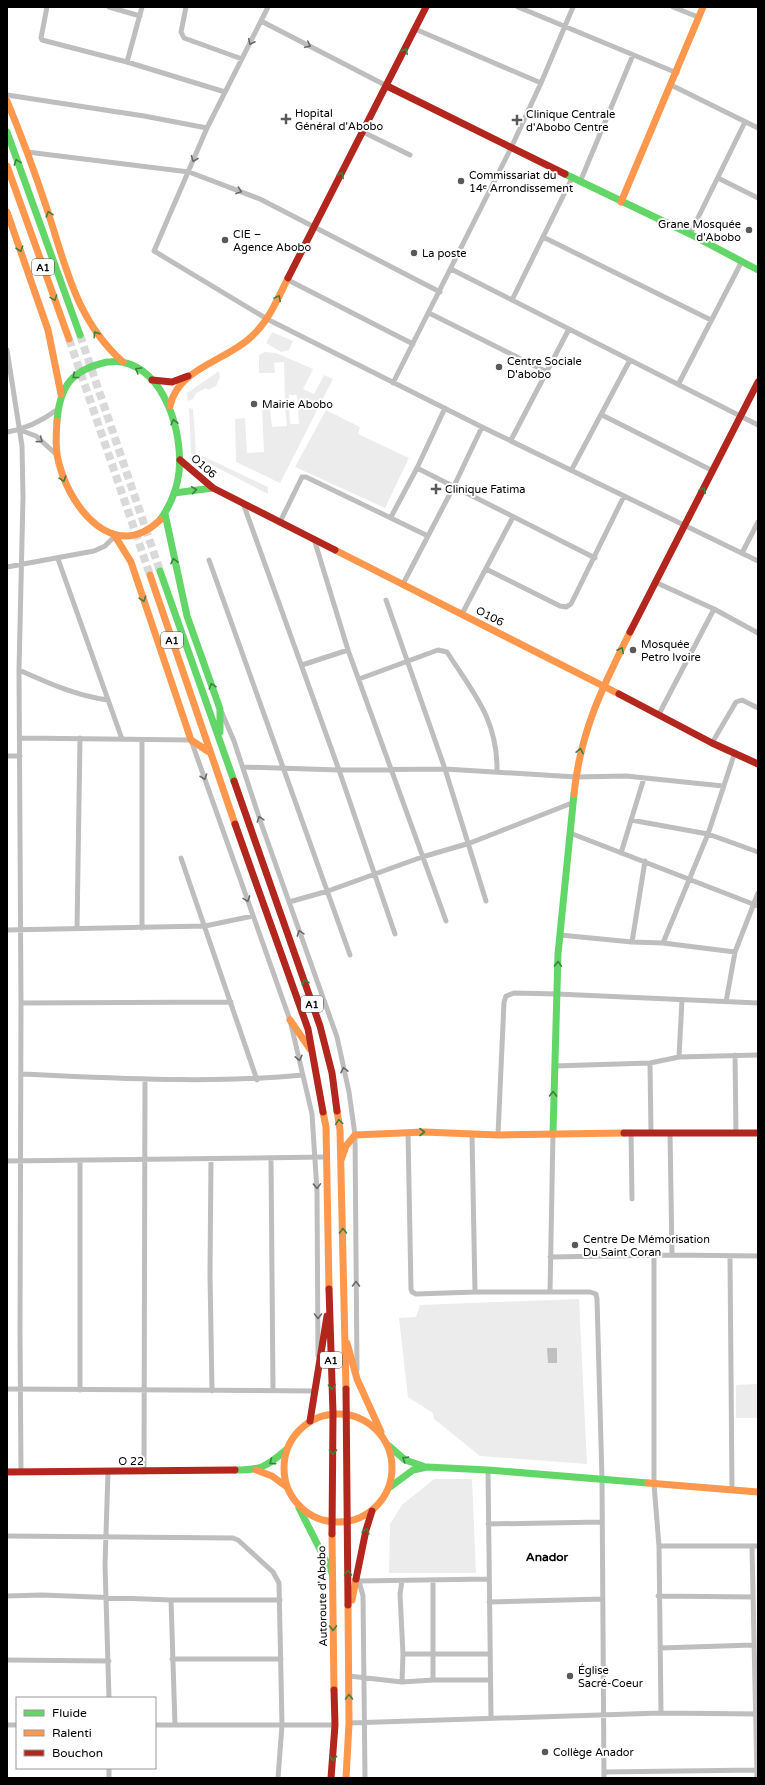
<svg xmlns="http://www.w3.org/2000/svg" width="765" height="1785" font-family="'Varela Round',sans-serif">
<rect width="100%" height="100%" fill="#fff"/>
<path fill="#ececec" d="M272,332L293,341L289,350L281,352L266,343Z
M265,352L276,353L313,369L303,389L314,394L324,375L333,379L280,483L236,462L235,419L245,418L247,453L264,452L262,408H270L272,427L287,426L285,406H289L290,424H299L297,395H289V399L285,400L284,362L274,363L275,373H259V355Z
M219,371L220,377L216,386L208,390L206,388L196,393L193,399L188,401L187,393Z
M189,408L193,409L196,453L268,487V494L191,454Z
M326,410L360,427L358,434L409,458L385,508L295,467Z
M579,1299L587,1464L480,1456L434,1419L433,1413L408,1397L399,1318L416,1317L420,1305Z
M758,1384V1418H736V1385Z
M434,1479H472L476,1573H389L390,1524L402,1505Z"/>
<path fill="#bfbfbf" d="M547,1348H557V1363H548Z"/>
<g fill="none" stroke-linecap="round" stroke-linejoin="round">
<path stroke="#d9d9d9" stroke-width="8" stroke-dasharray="8 4" stroke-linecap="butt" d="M80,335L160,571
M69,339L150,575"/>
<path stroke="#bebebe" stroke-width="5" d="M47,7L41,38L42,40L127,62L225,92
M109,7L140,16
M186,7L181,32L184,38L242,59
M268,7L207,128L154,251L267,319L482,427L758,561
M518,7L677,73
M673,7L698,17
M261,21L387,86
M415,29L541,83
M127,62L142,7
M671,85L758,128
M7,95L144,116L207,128
M363,132L410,155
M27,152L189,172L260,199L440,292
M718,178L758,198
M580,182L633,55
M690,234L745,122
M543,237L711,320
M451,269L758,425
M288,280L413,344
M512,300L572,178
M429,313L547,372
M7,350L22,446L23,497L19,670L21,1003L20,1333L21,1472
M393,383L511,148L541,83L573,7
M679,383L742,261
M602,415L713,471
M20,430L36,436L57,455
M7,432C27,429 42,421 58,409
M511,440L569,329
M417,468L595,558
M572,469L630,360
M243,503L339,770L395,934
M391,517L417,468L445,408
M280,522L302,477H306L428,536
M314,539L348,650L446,921
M742,553L758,522
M58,559L122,739
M209,560L350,955
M7,567L94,551L105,546L115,536
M486,569L560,606L566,607L571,604L624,496
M655,582L714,609L758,633
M403,584L454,486L482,427
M386,600L445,769L486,901
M462,614L513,517
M302,665L348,650
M19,670C48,683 77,696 108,700
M359,679L438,650L447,652C474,694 498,720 497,772
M222,713L234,741L261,823L337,1037L349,1092L355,1135L357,1370
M659,714L714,609
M20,738L191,740L290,1020L312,1114L317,1191L318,1356
M712,743L736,702L742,700L758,708
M7,756H20
M243,767L339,770L445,769L576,777L626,776L723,786
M631,820L708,834L758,852
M570,833L758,906
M621,853L644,778
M181,858L257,1080
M289,902L328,891L422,857L470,843L572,803
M142,928V740
M77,929L80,738
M7,930L205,926L253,916
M560,935L632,942L663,943L735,952
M632,942L645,861
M663,943L708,834L735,752
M726,1002L735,952L758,893
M21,1003L231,1002
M735,1055L736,1133
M679,1057L682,1000
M650,1063L651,1133
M554,1066L650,1063L679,1057L758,1055
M21,1074C115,1078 209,1084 303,1075
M631,1132L632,1199
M408,1133L411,1289L412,1292L416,1294L475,1292L472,1134
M670,1133L672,1255
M498,1135L504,1002L506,996L514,993L557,994L758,1003
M211,1159L210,1275L212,1391
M271,1159L273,1390
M7,1161L327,1157
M654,1255V1484L659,1546L661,1713
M730,1256L732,1490
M550,1257L672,1255L758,1256
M475,1292H590L596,1294L597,1299L602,1479L604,1778
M550,1292L553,1133
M7,1389L315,1391
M80,1390V1161
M488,1470L491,1717
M108,1472L105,1565L109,1698
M144,1472L145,1079
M488,1524L602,1522
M7,1536L233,1538L238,1540L273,1572L279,1583L282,1725L278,1778
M659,1546H758
M752,1546L757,1778
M356,1579L359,1581L363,1596L365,1778
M359,1581L488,1579
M7,1596L42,1595L171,1600H280
M658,1596L753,1597
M171,1600L175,1725
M489,1602L603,1599
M660,1648L753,1645
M403,1654H489
M172,1659H281
M7,1660L109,1661
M349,1676L402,1682L433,1680H489
M433,1680V1580
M402,1682L403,1654L400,1594L402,1581
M349,1723L661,1713L758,1714
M7,1725H17
M155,1725H335
M604,1772L756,1770
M109,1778V1768"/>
<path stroke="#63d668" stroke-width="7" d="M7,132L80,335
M565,174L690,234L758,270
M107,362C112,362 118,361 122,362C166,371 183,434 179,472C177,490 170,506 160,520
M57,421C60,385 72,370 107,362
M174,493L213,488
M165,514L187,616L220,709V732
M160,571L234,781
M553,1133L558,954L574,794
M389,1446L405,1460L423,1466
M235,1470C261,1470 266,1467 286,1450
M390,1487L413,1470L427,1467L488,1470L648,1483
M299,1508L332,1573"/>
<path stroke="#ff974d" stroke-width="7" d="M7,101C22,137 35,173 47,209C66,267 76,320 123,362
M7,166L69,339
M621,202L703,7
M7,212L48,330L61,394
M170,406C178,368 226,361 251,337C269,321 278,298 288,278
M57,421C56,436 55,452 60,467C72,510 115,563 160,520
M115,536L131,562L191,740L209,752
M335,550L619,694
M150,575L235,824
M574,794C580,732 603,686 630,632
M290,1020L310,1049
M337,1111L340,1130L346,1389
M323,1112L326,1127L329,1289
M341,1160L346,1146L355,1135L424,1132L498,1135L624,1133
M347,1343L357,1379L381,1432
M284 1468a54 54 0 1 1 108 0a54 54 0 1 1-108 0Z
M256,1470L272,1476L287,1487
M648,1483L758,1492
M332,1534L334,1690
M352,1600L356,1579
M346,1778L349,1723L348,1605"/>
<path stroke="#b3261e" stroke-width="7" d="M387,86L565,174
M288,278L426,7
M152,380L172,382L188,376
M180,460L213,488L335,550
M630,632L758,382
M619,694L712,743L758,764
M234,781L320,1026L332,1073L337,1111
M235,824L308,1029L323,1112
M624,1133H758
M329,1289L333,1413L332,1534
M346,1389L348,1605
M310,1421L327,1316
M7,1472L235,1470
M356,1579L366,1530L372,1511
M331,1778L335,1725L334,1690"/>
</g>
<defs><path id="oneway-chevron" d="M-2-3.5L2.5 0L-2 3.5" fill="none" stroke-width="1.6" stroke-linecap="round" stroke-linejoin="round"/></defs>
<g stroke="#686868">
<use href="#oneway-chevron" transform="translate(251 42) rotate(116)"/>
<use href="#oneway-chevron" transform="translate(308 45) rotate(27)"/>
<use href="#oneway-chevron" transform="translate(194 159) rotate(112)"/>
<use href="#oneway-chevron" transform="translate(239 191) rotate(20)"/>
<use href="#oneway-chevron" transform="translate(40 440) rotate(37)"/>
<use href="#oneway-chevron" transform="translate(204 777) rotate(71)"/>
<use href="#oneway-chevron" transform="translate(260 819) rotate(-108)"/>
<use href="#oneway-chevron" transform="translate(247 899) rotate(70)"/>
<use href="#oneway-chevron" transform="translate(300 933) rotate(-108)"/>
<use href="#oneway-chevron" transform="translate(299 1058) rotate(77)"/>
<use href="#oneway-chevron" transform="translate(344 1070) rotate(-102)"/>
<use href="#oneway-chevron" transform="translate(317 1186) rotate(88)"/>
<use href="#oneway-chevron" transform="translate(356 1284) rotate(-90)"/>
<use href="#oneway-chevron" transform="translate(318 1316) rotate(90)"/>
</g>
<g stroke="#3b803e">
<use href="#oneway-chevron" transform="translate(405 51) rotate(-63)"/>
<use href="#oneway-chevron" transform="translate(17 162) rotate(-110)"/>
<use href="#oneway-chevron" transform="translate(341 175) rotate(-63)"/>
<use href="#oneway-chevron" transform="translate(49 214) rotate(-109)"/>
<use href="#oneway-chevron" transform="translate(20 249) rotate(71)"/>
<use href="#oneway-chevron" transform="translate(54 298) rotate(70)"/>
<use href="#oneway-chevron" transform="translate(278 298) rotate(-62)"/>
<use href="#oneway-chevron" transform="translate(96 334) rotate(-124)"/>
<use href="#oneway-chevron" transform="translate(138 370) rotate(-149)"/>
<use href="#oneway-chevron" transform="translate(75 376) rotate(141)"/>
<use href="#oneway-chevron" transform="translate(174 422) rotate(-103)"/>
<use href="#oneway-chevron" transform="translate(63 479) rotate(72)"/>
<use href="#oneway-chevron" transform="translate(194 490) rotate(-7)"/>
<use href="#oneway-chevron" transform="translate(703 490) rotate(-62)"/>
<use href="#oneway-chevron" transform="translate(174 561) rotate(-102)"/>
<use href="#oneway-chevron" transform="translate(143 599) rotate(72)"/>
<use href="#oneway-chevron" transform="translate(621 650) rotate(-64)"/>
<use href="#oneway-chevron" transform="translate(212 686) rotate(-109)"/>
<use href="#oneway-chevron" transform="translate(580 751) rotate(-78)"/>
<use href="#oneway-chevron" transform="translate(558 964) rotate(-88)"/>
<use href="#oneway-chevron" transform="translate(305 982) rotate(-109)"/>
<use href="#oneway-chevron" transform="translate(553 1094) rotate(-89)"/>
<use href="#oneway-chevron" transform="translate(339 1122) rotate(-98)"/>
<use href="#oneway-chevron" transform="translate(422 1132)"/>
<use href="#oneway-chevron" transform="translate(343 1231) rotate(-91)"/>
<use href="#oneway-chevron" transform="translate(332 1387) rotate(88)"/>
<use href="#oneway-chevron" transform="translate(333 1452) rotate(90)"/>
<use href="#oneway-chevron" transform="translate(405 1459) rotate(-148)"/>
<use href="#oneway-chevron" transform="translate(272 1462) rotate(144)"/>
<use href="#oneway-chevron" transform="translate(366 1531) rotate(-76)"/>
<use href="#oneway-chevron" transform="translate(348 1573) rotate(-91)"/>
<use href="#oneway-chevron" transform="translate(333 1628) rotate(89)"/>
<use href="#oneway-chevron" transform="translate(349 1697) rotate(-90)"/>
<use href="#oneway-chevron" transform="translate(333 1758) rotate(94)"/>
</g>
<g fill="#595959" stroke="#fff" stroke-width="1.5">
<path d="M284 113h4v4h4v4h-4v4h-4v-4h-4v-4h4z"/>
<path d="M515 114h4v4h4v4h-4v4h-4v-4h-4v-4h4z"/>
<circle cx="461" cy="181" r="4"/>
<circle cx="749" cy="230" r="4"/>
<circle cx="225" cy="240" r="4"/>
<circle cx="414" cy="253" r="4"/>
<circle cx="499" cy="367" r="4"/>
<circle cx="254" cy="404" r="4"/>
<path d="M434 483h4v4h4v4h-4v4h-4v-4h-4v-4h4z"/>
<circle cx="633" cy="650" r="4"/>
<circle cx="575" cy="1245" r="4"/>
<circle cx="570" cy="1676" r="4"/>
<circle cx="545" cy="1752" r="4"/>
</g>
<g text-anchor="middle" stroke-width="4" stroke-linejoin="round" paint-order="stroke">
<g fill="#fff" stroke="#4c4c4c" stroke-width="1">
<rect x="32" y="259" width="22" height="16" rx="3"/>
<rect x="161" y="632" width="22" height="16" rx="3"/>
<rect x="301" y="996" width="22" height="16" rx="3"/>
<rect x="320" y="1352" width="22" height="16" rx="3"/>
</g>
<g font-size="10" font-weight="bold" fill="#000">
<text x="43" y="271">A1</text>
<text x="172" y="644">A1</text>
<text x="312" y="1008">A1</text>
<text x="331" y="1364">A1</text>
</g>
<g font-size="11" fill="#000" stroke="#fff" text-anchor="start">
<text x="295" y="117">Hopital<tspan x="295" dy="13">Général d'Abobo</tspan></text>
<text x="526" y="118">Clinique Centrale<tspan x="526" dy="13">d'Abobo Centre</tspan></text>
<text x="469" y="179">Commissariat du<tspan x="469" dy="13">14ᵉ Arrondissement</tspan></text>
<text x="741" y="228" text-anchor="end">Grane Mosquée<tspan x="741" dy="13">d'Abobo</tspan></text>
<text x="233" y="238">CIE –<tspan x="233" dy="13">Agence Abobo</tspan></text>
<text x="422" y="257">La poste</text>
<text x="507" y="365">Centre Sociale<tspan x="507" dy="13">D'abobo</tspan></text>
<text x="262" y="408">Mairie Abobo</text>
<text x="445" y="493">Clinique Fatima</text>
<text x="641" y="648">Mosquée<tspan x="641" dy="13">Petro Ivoire</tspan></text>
<text x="583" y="1243">Centre De Mémorisation<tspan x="583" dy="13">Du Saint Coran</tspan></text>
<text x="578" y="1674">Église<tspan x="578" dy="13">Sacré-Coeur</tspan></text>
<text x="553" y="1756">Collège Anador</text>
</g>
<g font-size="11" fill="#000" stroke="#fff">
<text transform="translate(204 466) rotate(41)" y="4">O106</text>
<text transform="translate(490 616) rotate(27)" y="4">O106</text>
<text x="131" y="1465">O 22</text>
<text transform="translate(322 1596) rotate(-91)" y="4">Autoroute d'Abobo</text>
</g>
<g font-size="12" font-weight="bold" fill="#000" stroke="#fff">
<text x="547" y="1561">Anador</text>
</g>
</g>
<rect width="765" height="1785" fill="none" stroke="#000000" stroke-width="16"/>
<rect x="16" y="1697" width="140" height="72" fill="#ffffff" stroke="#999999"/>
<rect x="24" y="1710" width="20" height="6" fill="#63d668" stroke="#999999"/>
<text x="52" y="1717" font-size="12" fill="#000000">Fluide</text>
<rect x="24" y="1730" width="20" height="6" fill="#ff974d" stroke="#999999"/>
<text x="52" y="1737" font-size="12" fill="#000000">Ralenti</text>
<rect x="24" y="1750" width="20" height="6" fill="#b3261e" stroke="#999999"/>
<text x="52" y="1757" font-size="12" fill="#000000">Bouchon</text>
</svg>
